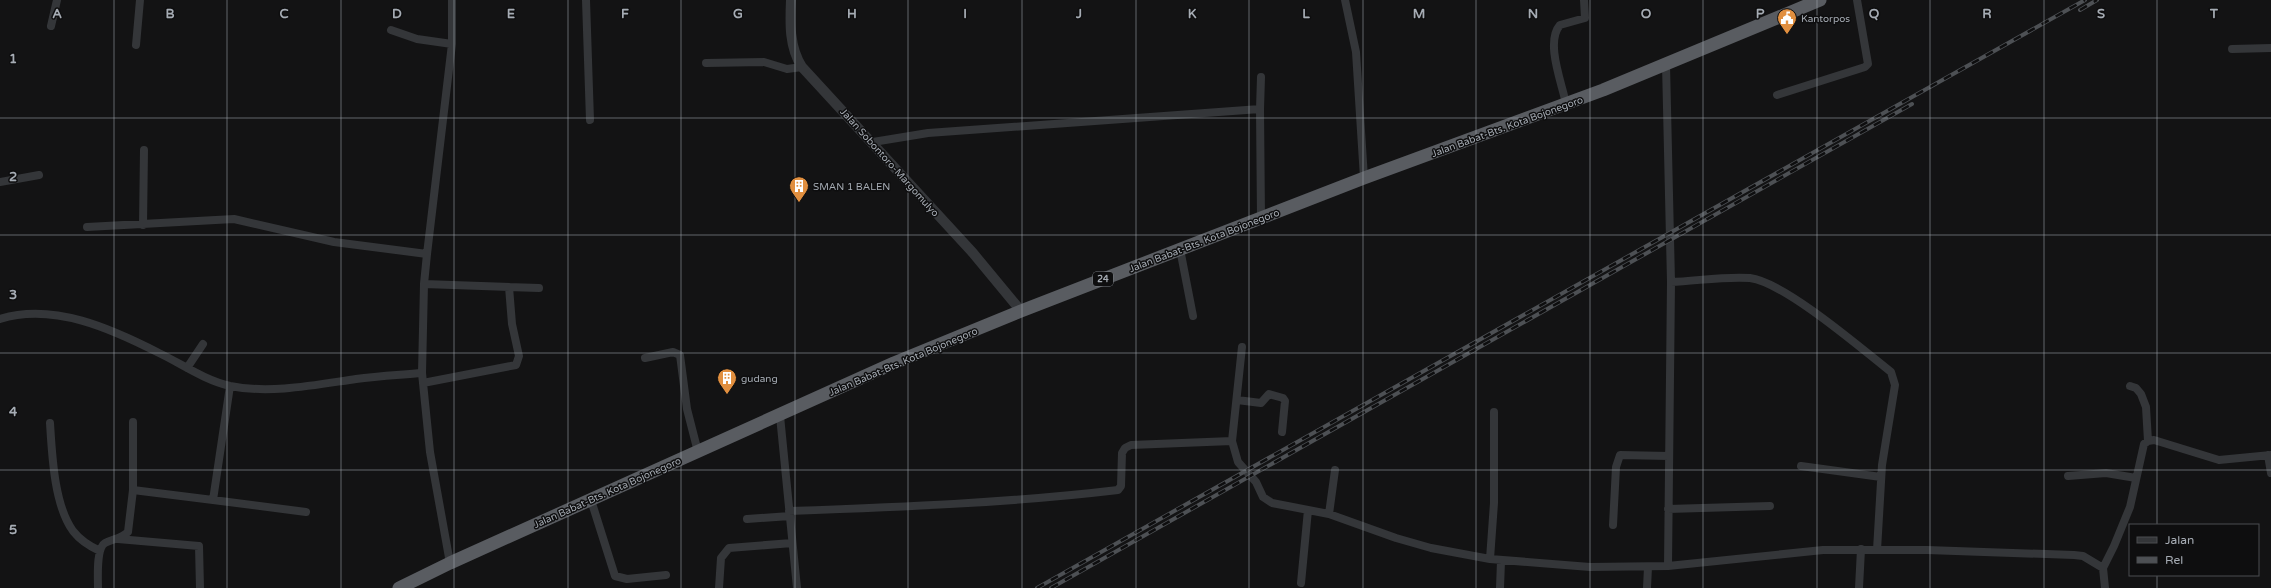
<svg xmlns="http://www.w3.org/2000/svg" width="2271" height="588" font-family="'Varela Round',sans-serif">
<rect width="100%" height="100%" fill="#131314"/>
<g fill="none" stroke-linecap="round" stroke-linejoin="round">
<path stroke="#343639" stroke-width="8" d="M586,0L590,120
M1345,0L1356,52L1364,178
M51,26L57,0
M391,30L417,39L452,44
M136,45L140,0
M2232,49L2271,48
M706,63L764,62L787,69L802,67
M1666,64L1671,282L1668,566L1823,550H1927L2074,555L2083,556L2103,568L2114,546L2130,507L2144,444L2148,441L2154,440L2219,460L2271,455
M1261,77L1260,109L1261,218
M1777,95L1865,67L1868,64L1857,0
M1566,104C1562,83 1545,42 1560,25L1585,18L1584,0
M873,142L928,133L1260,109
M0,182L39,175
M143,225L144,150
M87,227L234,219L334,242L427,254L424,284
M1180,249L1193,316
M427,254L452,44V0
M1671,282C1697,281 1725,276 1750,278C1784,282 1862,349 1891,372L1895,385L1882,465L1877,550
M0,319C53,302 112,329 159,353C182,364 204,380 230,386C270,394 315,385 356,379C378,376 400,375 422,373L430,452L450,563
M645,358L673,352L680,355L687,409L698,452
M187,368L203,344
M422,373L424,284L539,288
M423,383L516,365L519,356L512,324L509,287
M2130,386L2136,388L2141,394L2146,407L2148,441
M1237,400L1261,403L1269,394L1283,398L1285,401L1282,432
M780,416L797,588
M50,423C52,454 54,505 73,531C80,540 89,546 100,551
M1232,441L1242,347
M2268,455L2271,473
M1801,466L1881,477
M2068,476L2106,473L2136,478
M133,490V422
M213,500L306,512
M591,500L615,576L627,579L666,575
M1668,509L1770,506
M789,511C899,507 1009,503 1118,490L1121,486L1122,453L1125,448L1131,445L1232,441L1238,462L1256,482L1263,497L1272,503L1329,514L1396,538L1431,548L1490,559L1590,567L1668,566
M1329,514L1335,470
M747,519L790,516
M1613,525L1616,467L1620,455L1669,456
M118,539L199,546L200,588
M1490,559L1494,503V412
M2103,568L2105,588
M1301,583L1308,510
M98,588C98,578 96,548 105,543C113,539 122,538 128,532L133,490L213,500L230,386
M719,588L721,558L729,548L792,543
M1500,588L1501,561
M1647,588L1648,567
M1859,588L1861,549"/>
<path stroke="#343639" stroke-width="10" d="M791,0C790,23 789,47 802,67L973,253L1021,311"/>
<path stroke="#595c61" stroke-width="13" d="M399,588L450,563L894,363L1021,311L1364,178L1603,90L1820,0"/>
<defs>
<path id="rail" d="M2080,10L2097,0
M1037,588L2085,0
M1051,588L1912,104"/>
</defs>
<use href="#rail" stroke="#4d5054" stroke-width="4"/>
<use href="#rail" stroke="#0e0e0f" stroke-width="2.5" stroke-dasharray="8" stroke-linecap="butt"/>
</g>
<path fill="none" stroke="#a6acb4" stroke-width="1" stroke-opacity="0.55" d="M114,0V588M227,0V588M341,0V588M454,0V588M568,0V588M681,0V588M795,0V588M908,0V588M1022,0V588M1136,0V588M1249,0V588M1363,0V588M1476,0V588M1590,0V588M1703,0V588M1817,0V588M1930,0V588M2044,0V588M2157,0V525M0,118H2271M0,235H2271M0,353H2271M0,470H2271M2157,575V588"/>
<defs>
<symbol id="civic-pin" viewBox="-11 -11 22 30"><path d="M0 17L-7.5 6A9.5 9.5 0 1 1 7.5 6Z" fill="#e18f3f" stroke="#0e0e0f"/><path d="M-.6-6.5H3V-4.5H.6V-3L4-1V1h2V6H-6V1h2V-1L-.6-3ZM-1.2 2.5V6h2.4V2.5Z" fill="#fff"/></symbol>
<symbol id="building-pin" viewBox="-11 -11 22 30"><path d="M0 17L-7.5 6A9.5 9.5 0 1 1 7.5 6Z" fill="#e18f3f" stroke="#0e0e0f"/><path d="M-4-6H4V6H1V3H-1V6H-4ZM-2.5-4.3h1.7v1.8h-1.7ZM.8-4.3h1.7v1.8H.8ZM-2.5-1h1.7V.8h-1.7ZM.8-1h1.7V.8H.8Z" fill="#fff"/></symbol>
</defs>
<g fill-rule="evenodd">
<use href="#civic-pin" x="1776" y="7" width="22" height="30"/>
<use href="#building-pin" x="788" y="175" width="22" height="30"/>
<use href="#building-pin" x="716" y="367" width="22" height="30"/>
</g>
<g text-anchor="middle" stroke-width="3" stroke-linejoin="round" paint-order="stroke">
<rect fill="#0e0e0f" stroke="#787d82" stroke-width="1" x="1093" y="272" width="20" height="14" rx="3"/>
<g font-size="9" font-weight="bold" fill="#a6acb4">
<text x="1103" y="282">24</text>
</g>
<g font-size="10" fill="#a6acb4" stroke="#0e0e0f" text-anchor="start">
<text x="1801" y="22">Kantorpos</text>
<text x="813" y="190">SMAN 1 BALEN</text>
<text x="741" y="382">gudang</text>
</g>
<g font-size="10" fill="#a6acb4" stroke="#0e0e0f">
<text transform="translate(1507 126) rotate(-20)" y="4">Jalan Babat-Bts. Kota Bojonegoro</text>
<text transform="translate(890 162) rotate(48)" y="4">Jalan Sobontoro-Margomulyo</text>
<text transform="translate(1204 240) rotate(-21)" y="4">Jalan Babat-Bts. Kota Bojonegoro</text>
<text transform="translate(903 361) rotate(-23)" y="4">Jalan Babat-Bts. Kota Bojonegoro</text>
<text transform="translate(607 492) rotate(-24)" y="4">Jalan Babat-Bts. Kota Bojonegoro</text>
</g>
</g>
<g font-size="13" text-anchor="middle" font-weight="bold" fill="#a6acb4" stroke="#0e0e0f" stroke-width="3" stroke-linejoin="round" paint-order="stroke">
<text x="57" y="18">A</text>
<text x="170" y="18">B</text>
<text x="284" y="18">C</text>
<text x="397" y="18">D</text>
<text x="511" y="18">E</text>
<text x="625" y="18">F</text>
<text x="738" y="18">G</text>
<text x="852" y="18">H</text>
<text x="965" y="18">I</text>
<text x="1079" y="18">J</text>
<text x="1192" y="18">K</text>
<text x="1306" y="18">L</text>
<text x="1419" y="18">M</text>
<text x="1533" y="18">N</text>
<text x="1646" y="18">O</text>
<text x="1760" y="18">P</text>
<text x="1874" y="18">Q</text>
<text x="1987" y="18">R</text>
<text x="2101" y="18">S</text>
<text x="2214" y="18">T</text>
<text x="13" y="63">1</text>
<text x="13" y="181">2</text>
<text x="13" y="299">3</text>
<text x="13" y="416">4</text>
<text x="13" y="534">5</text>
</g>
<rect x="2129" y="524" width="130" height="52" fill="#0e0e0f" stroke="#4b4d51"/>
<rect x="2137" y="537" width="20" height="6" fill="#343639" stroke="#4b4d51"/>
<text x="2165" y="544" font-size="12" fill="#a6acb4">Jalan</text>
<rect x="2137" y="557" width="20" height="6" fill="#4d5054" stroke="#4b4d51"/>
<text x="2165" y="564" font-size="12" fill="#a6acb4">Rel</text>
</svg>
